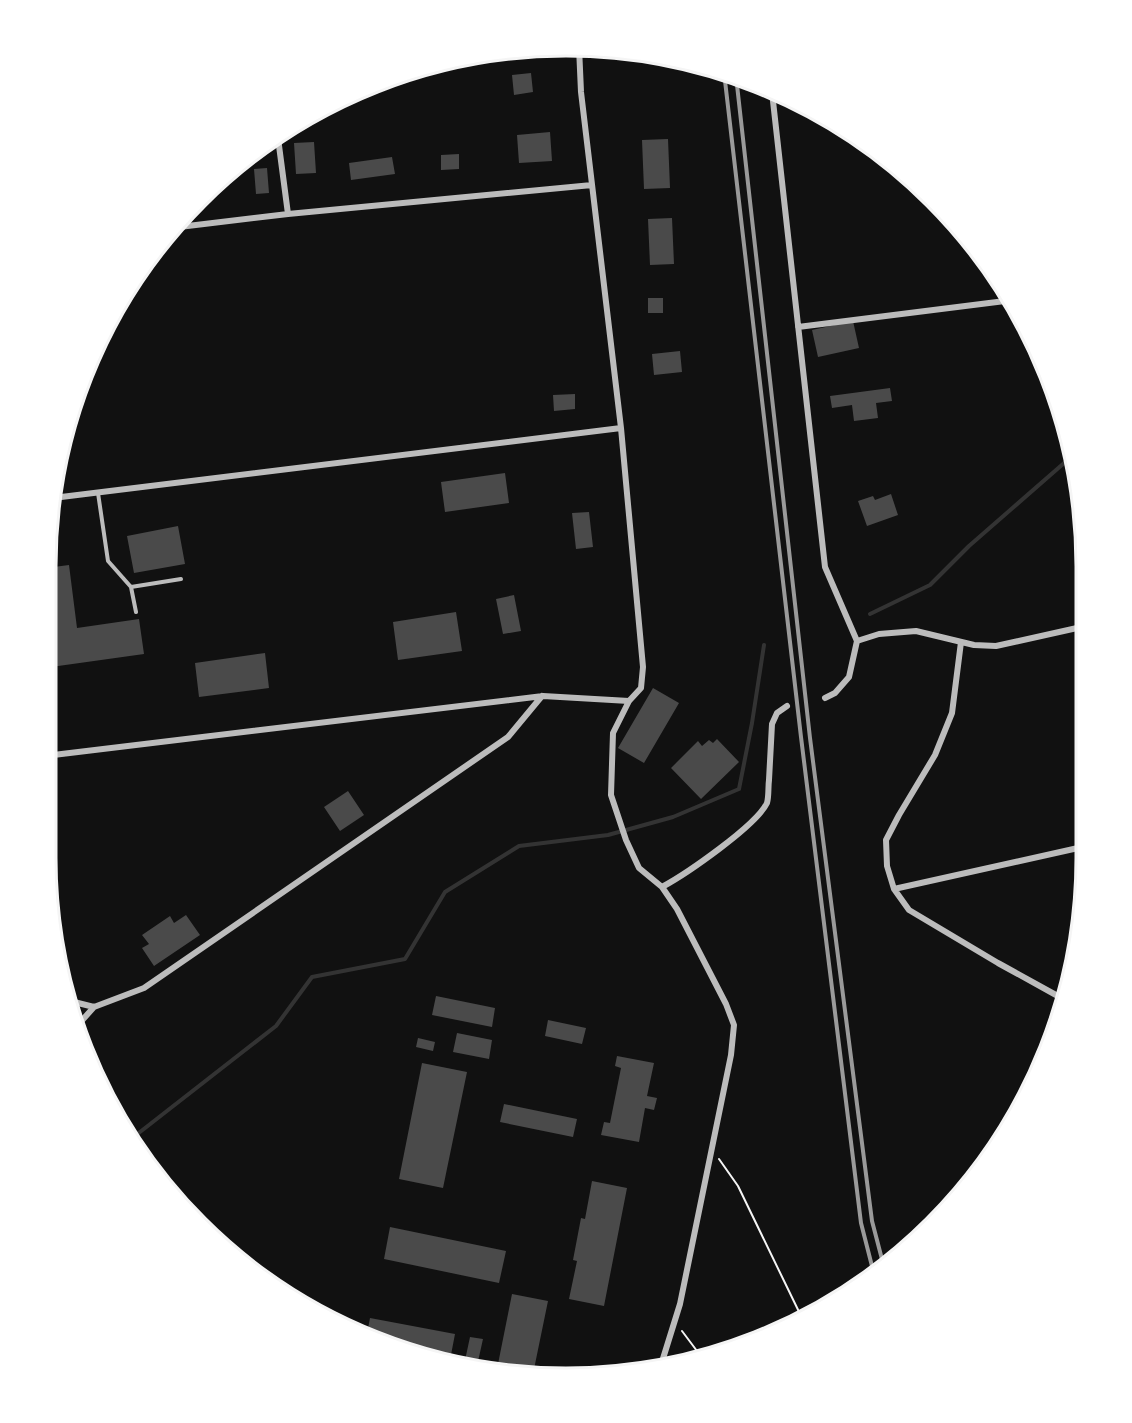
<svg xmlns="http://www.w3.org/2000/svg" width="1132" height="1423" font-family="'Nunito Sans',sans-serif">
<rect width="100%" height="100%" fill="#111"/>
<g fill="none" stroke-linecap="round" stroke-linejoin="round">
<path stroke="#333" stroke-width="4" d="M870,614L930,585L969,546L1071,457
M131,1139L276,1026L312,977L405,959L445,892L519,846L608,835L673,817L739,789L752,723L764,645"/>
</g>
<path fill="#4a4a4a" d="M531,73L533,92L514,95L512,75Z
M550,132L552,161L519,163L517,135Z
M668,139L670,188L644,189L642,140Z
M314,142L316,173L296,174L294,143Z
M459,154V169L441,170V155Z
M392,157L395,174L351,180L349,163Z
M267,168L269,193L256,194L254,169Z
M672,218L674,264L650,265L648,219Z
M648,298H663V313H648Z
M853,321L859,348L818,357L812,330Z
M680,351L682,372L654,375L652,354Z
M890,388L892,401L876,403L878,418L854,421L852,405L832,408L830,396Z
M575,394V409L554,411L553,395Z
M505,473L509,503L445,512L441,482Z
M891,494L898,515L867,526L858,501L873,496L875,500Z
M589,512L593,547L576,549L572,513Z
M178,526L185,564L134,573L127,536Z
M69,565L77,628L139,619L144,654L51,667L46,630V568Z
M514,595L521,631L503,634L496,599Z
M456,612L462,651L398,660L393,622Z
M265,653L269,688L199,697L195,663Z
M653,688L679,703L644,763L618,748Z
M717,739L739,762L701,799L671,768L698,741L702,746L709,740L713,743Z
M348,791L364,815L340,831L324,807Z
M186,915L200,935L154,966L142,948L149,944L142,935L170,916L174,923Z
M436,996L495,1008L492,1027L432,1015Z
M548,1020L586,1028L582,1044L545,1036Z
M457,1033L492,1040L489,1059L453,1052Z
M418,1038L435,1042L433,1051L416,1047Z
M617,1056L654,1063L647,1096L657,1098L654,1110L645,1108L639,1142L601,1135L604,1122L610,1123L621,1068L615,1066Z
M422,1063L467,1072L443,1188L399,1179Z
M504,1104L577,1119L573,1137L500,1122Z
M592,1181L627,1188L604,1306L569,1299L577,1261L573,1260L581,1218L585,1219Z
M390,1227L506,1251L499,1283L384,1259Z
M512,1294L548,1301L533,1374L497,1369Z
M370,1318L455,1334L450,1360L414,1353L367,1334Z
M470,1337L483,1339L477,1366L464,1365Z"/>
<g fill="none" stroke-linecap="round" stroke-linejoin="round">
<path stroke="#f5f5f5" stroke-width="2" d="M719,1159L738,1186L802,1318
M682,1331L703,1359"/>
<path stroke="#bcbcbc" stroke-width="4" d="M98,493L108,561L131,587L181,579
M131,587L136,612"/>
<path stroke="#bcbcbc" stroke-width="6" d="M579,47L581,92L621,428L643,667L641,688L629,701L613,733L611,795L626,840L639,868L662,887L677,909L726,1004L734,1025L731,1055L680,1304L661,1365
M773,90L772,92L825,567L857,641L849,677L835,693L825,698
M278,138L288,214
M171,228L288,214L592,185
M798,327L1013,300
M53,498L621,428
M857,641L879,634L916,631L974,645L996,646L1086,626
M961,642L952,713L935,755L899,815L886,840L887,866L894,889L909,910L998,963L1065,1000
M45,756L543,696L629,701
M662,887C686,874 756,826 767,803C769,796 768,787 769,780C770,761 771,743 772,724L777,713L787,706
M894,889L1087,846
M66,1000L94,1007L144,988L508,737L542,696
M77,1026L94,1007"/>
<path stroke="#9a9a9a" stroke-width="4" d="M724,72L801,737L861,1223L874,1274
M736,76L810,738L872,1221L884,1267"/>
</g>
<path d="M0 0H1132V1423H0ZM566 56H566A510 510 0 0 1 1076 566V858A510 510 0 0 1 566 1368H566A510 510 0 0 1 56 858V566A510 510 0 0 1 566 56Z" fill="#fff" fill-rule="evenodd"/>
<path fill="none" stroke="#f5f5f5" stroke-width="3" d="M566 56H566A510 510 0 0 1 1076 566V858A510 510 0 0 1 566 1368H566A510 510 0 0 1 56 858V566A510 510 0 0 1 566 56Z"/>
</svg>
